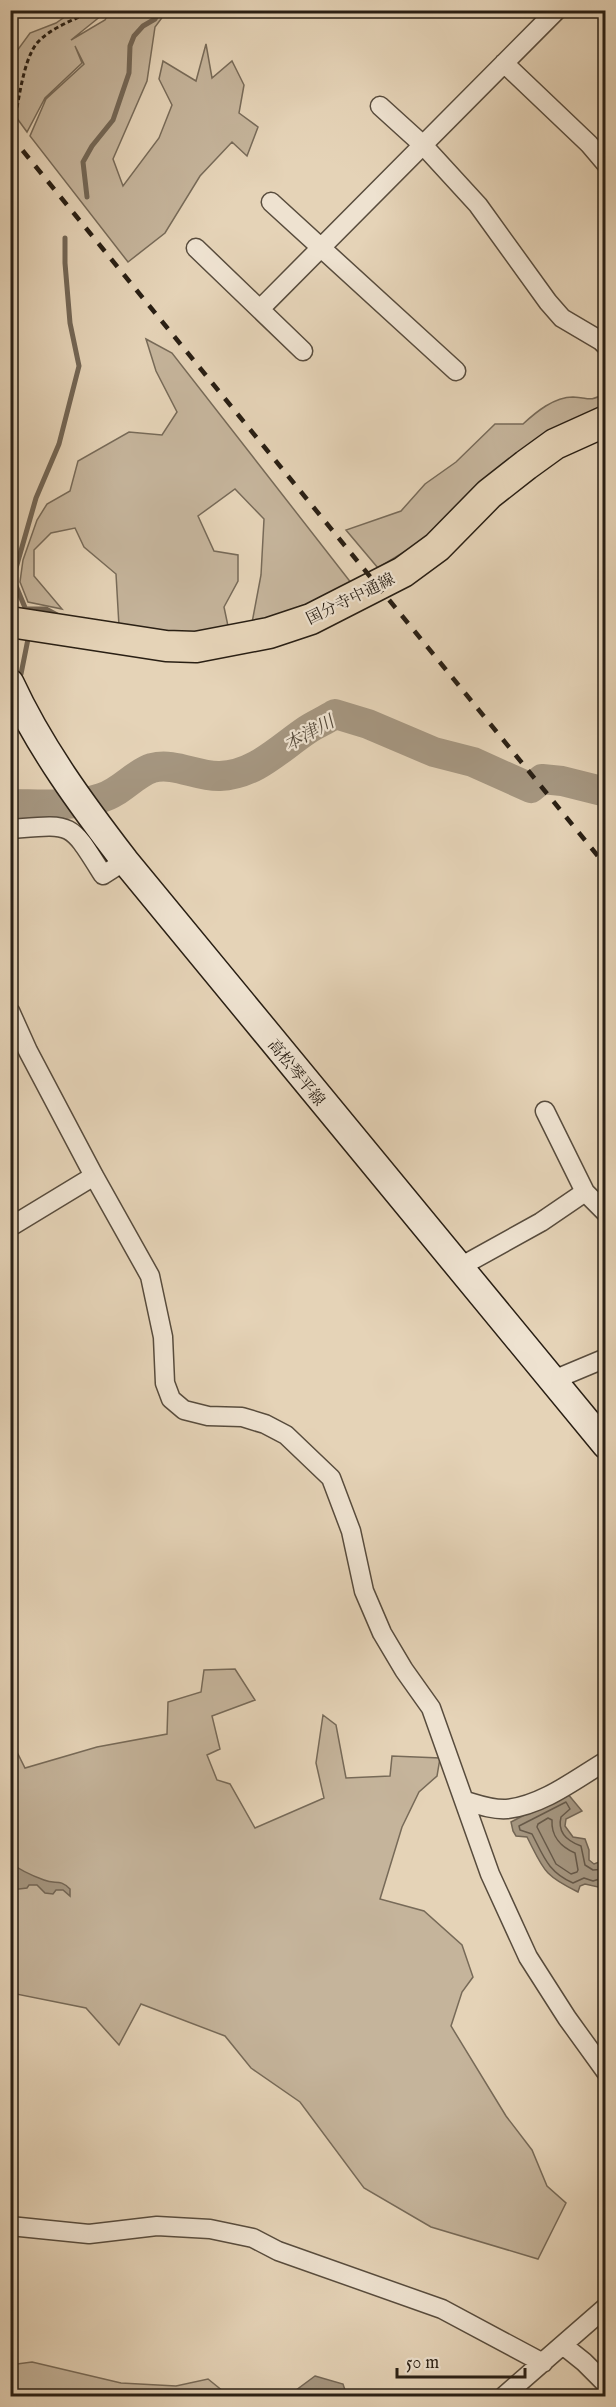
<svg xmlns="http://www.w3.org/2000/svg" width="616" height="2407" font-family="'IM FELL English','Noto Serif JP',serif">
<rect width="100%" height="100%" fill="#e5d3b7"/>
<filter id="stains"><feTurbulence type="fractalNoise" baseFrequency=".00333" numOctaves="4"/><feColorMatrix values="0 0 0 0 .2 0 0 0 0 .09 0 0 0 0 .02 0 0 0 .5 -.17"/></filter>
<radialGradient id="worn" r=".72"><stop offset=".6" stop-color="#630" stop-opacity="0"/><stop offset="1" stop-color="#630" stop-opacity=".3"/></radialGradient>
<path fill="#c5b49b" stroke="#776a58" stroke-width="1.5" d="M73,11H107L71,40L105,20L110,11H167L155,27L147,81L113,159L123,186L159,138L172,105L159,79L163,61L196,81L206,44L212,78L232,61L244,85L239,113L258,127L247,156L232,142L200,176L165,233L128,262L30,136L46,99L84,64L75,46L82,63L45,98L27,132L11,110V59L30,33L56,23Z
M146,339L172,353L352,584L287,616L251,628L261,575L264,519L235,489L198,516L214,551L238,555V581L224,607L228,626L195,634L119,626L116,574L84,547L75,528L51,533L34,550V576L62,609L28,602L20,582L23,560L37,520L47,504L70,491L78,461L129,432L162,435L177,412L156,371Z
M605,394V407L552,430L481,481L430,536L378,568L346,530L401,511L425,484L456,462L495,424H523C536,412 554,397 573,397C591,398 587,402 605,394Z
M235,1669L255,1700L212,1716L220,1749L207,1755L217,1780L230,1784L255,1828L324,1798L316,1763L323,1715L336,1725L346,1778L390,1776L392,1756L440,1758L437,1776L419,1792L402,1827L380,1899L424,1911L462,1945L473,1977L462,1992L451,2026L506,2116L532,2150L547,2186L566,2203L538,2259L431,2227L364,2188L300,2102L251,2068L225,2036L141,2004L119,2045L86,2008L11,1993L10,1738L25,1768L97,1747L167,1734L168,1702L201,1692L204,1670Z
M32,2362L121,2383L176,2386L208,2379L229,2396H11V2363L17,2364Z"/>
<path fill="#a59680" stroke="#736655" stroke-width="1.5" d="M567,1793L582,1811L566,1819L565,1826L573,1837L585,1839L589,1850V1860L594,1864L602,1861L605,1867V1883H601L598,1887L585,1884L580,1886L578,1892C543,1875 544,1870 527,1837L516,1836L513,1831L511,1822Z
M11,1863C21,1871 33,1876 44,1880C56,1885 59,1878 70,1889V1896L63,1890H56L53,1894L45,1893L37,1885H29L27,1888L11,1890Z
M315,2376L343,2384L346,2393L353,2396H279L292,2393Z"/>
<g fill="none" stroke-linecap="round" stroke-linejoin="round">
<path stroke="#675a4a" stroke-width="1.5" d="M548,1818L552,1820C551,1836 561,1847 575,1853L578,1870L577,1872L571,1874L556,1864L537,1827L538,1824Z
M606,1869L593,1870L585,1865L581,1846C567,1841 557,1833 561,1817L570,1809L566,1802L519,1826L520,1830L532,1834C544,1857 548,1872 573,1883L584,1878L593,1881L606,1877"/>
<path stroke="#736655" stroke-width="5" d="M87,197L83,162L92,146L113,120L129,73L130,46L134,36L143,26L155,19L160,10
M26,609H46L57,615
M26,610L14,581L16,568L36,498L59,444L79,366L70,323L65,263V238
M21,674L28,639"/>
<path stroke="#a59680" stroke-width="30" d="M10,804C40,804 73,807 101,798C120,793 135,773 152,768C175,762 197,777 220,776C255,775 280,748 307,730C316,724 326,720 335,714L368,724L434,752L473,762L531,788L542,779L562,781L606,792"/>
<defs>
<path id="street" d="M504,63L589,144L606,164
M380,106L423,145L478,205L548,302L562,318L601,341L606,346
M271,202L456,371
M196,248L303,351
M260,309L557,10
M10,829C74,824 69,821 103,875L125,861
M10,1011L28,1051L94,1176L150,1276L163,1337L165,1383L171,1399L184,1410L208,1416L242,1417L265,1424L286,1435L331,1478L351,1531L364,1591L382,1633L404,1670L431,1708L490,1874L528,1957L567,2018L606,2072
M545,1111L585,1192L606,1213
M10,1227L94,1176
M458,1268L541,1222L585,1192
M551,1381L606,1358
M466,1801C479,1805 493,1810 507,1809C543,1805 576,1779 606,1761
M10,2226L89,2234L157,2226L210,2229L253,2238L278,2251L442,2309L543,2363
M564,2346L584,2362L606,2384
M504,2396L606,2307"/>
<path id="secondary" d="M10,683C40,748 82,805 125,861L606,1445"/>
<path id="primary" d="M10,622L166,646L196,647L269,633L311,619L403,572L437,547L489,494L526,465L555,444L606,421"/>
</defs>
<use href="#street" stroke="#584c3d" stroke-width="21"/>
<use href="#secondary" stroke="#291f14" stroke-width="30"/>
<use href="#primary" stroke="#291f14" stroke-width="33"/>
<path stroke="#291f14" stroke-width="3" stroke-dasharray="4.5 3" stroke-linecap="butt" d="M10,144C17,118 21,60 38,42C52,27 76,19 94,10"/>
<use href="#street" stroke="#eee2d0" stroke-width="18"/>
<use href="#secondary" stroke="#eee2d0" stroke-width="27"/>
<use href="#primary" stroke="#e5d3b7" stroke-width="30"/>
<path stroke="#291f14" stroke-width="4.5" stroke-dasharray="10 10" stroke-linecap="butt" d="M10,135L606,866"/>
</g>
<g text-anchor="middle" stroke-width="4.5" stroke-linejoin="round" paint-order="stroke">
<g font-size="16" fill="#291f14" stroke="#eee2d0">
<text transform="translate(350 598) rotate(-26)" y="6">国分寺中通線</text>
<text transform="translate(297 1072) rotate(51)" y="6">高松琴平線</text>
</g>
<g font-size="18" font-style="italic" fill="#54493a" stroke="#eee2d0">
<text transform="translate(309 733) rotate(-29)" y="6">本津川</text>
</g>
</g>
<rect width="616" height="2407" fill="none" stroke="#e5d3b7" stroke-width="36"/>
<rect x="12" y="12" width="592" height="2383" fill="none" stroke="#291f14" stroke-width="3"/>
<rect x="18" y="18" width="580" height="2371" fill="none" stroke="#291f14" stroke-width="1.5"/>
<path d="M397 2368v9h128v-9" fill="none" stroke="#291f14" stroke-width="3"/>
<text x="406" y="2368" font-size="18" fill="#291f14" stroke="#eee2d0" stroke-width="4.5" paint-order="stroke">50 m</text>
<rect width="100%" height="100%" filter="url(#stains)"/>
<rect width="100%" height="100%" fill="url(#worn)"/>
</svg>
